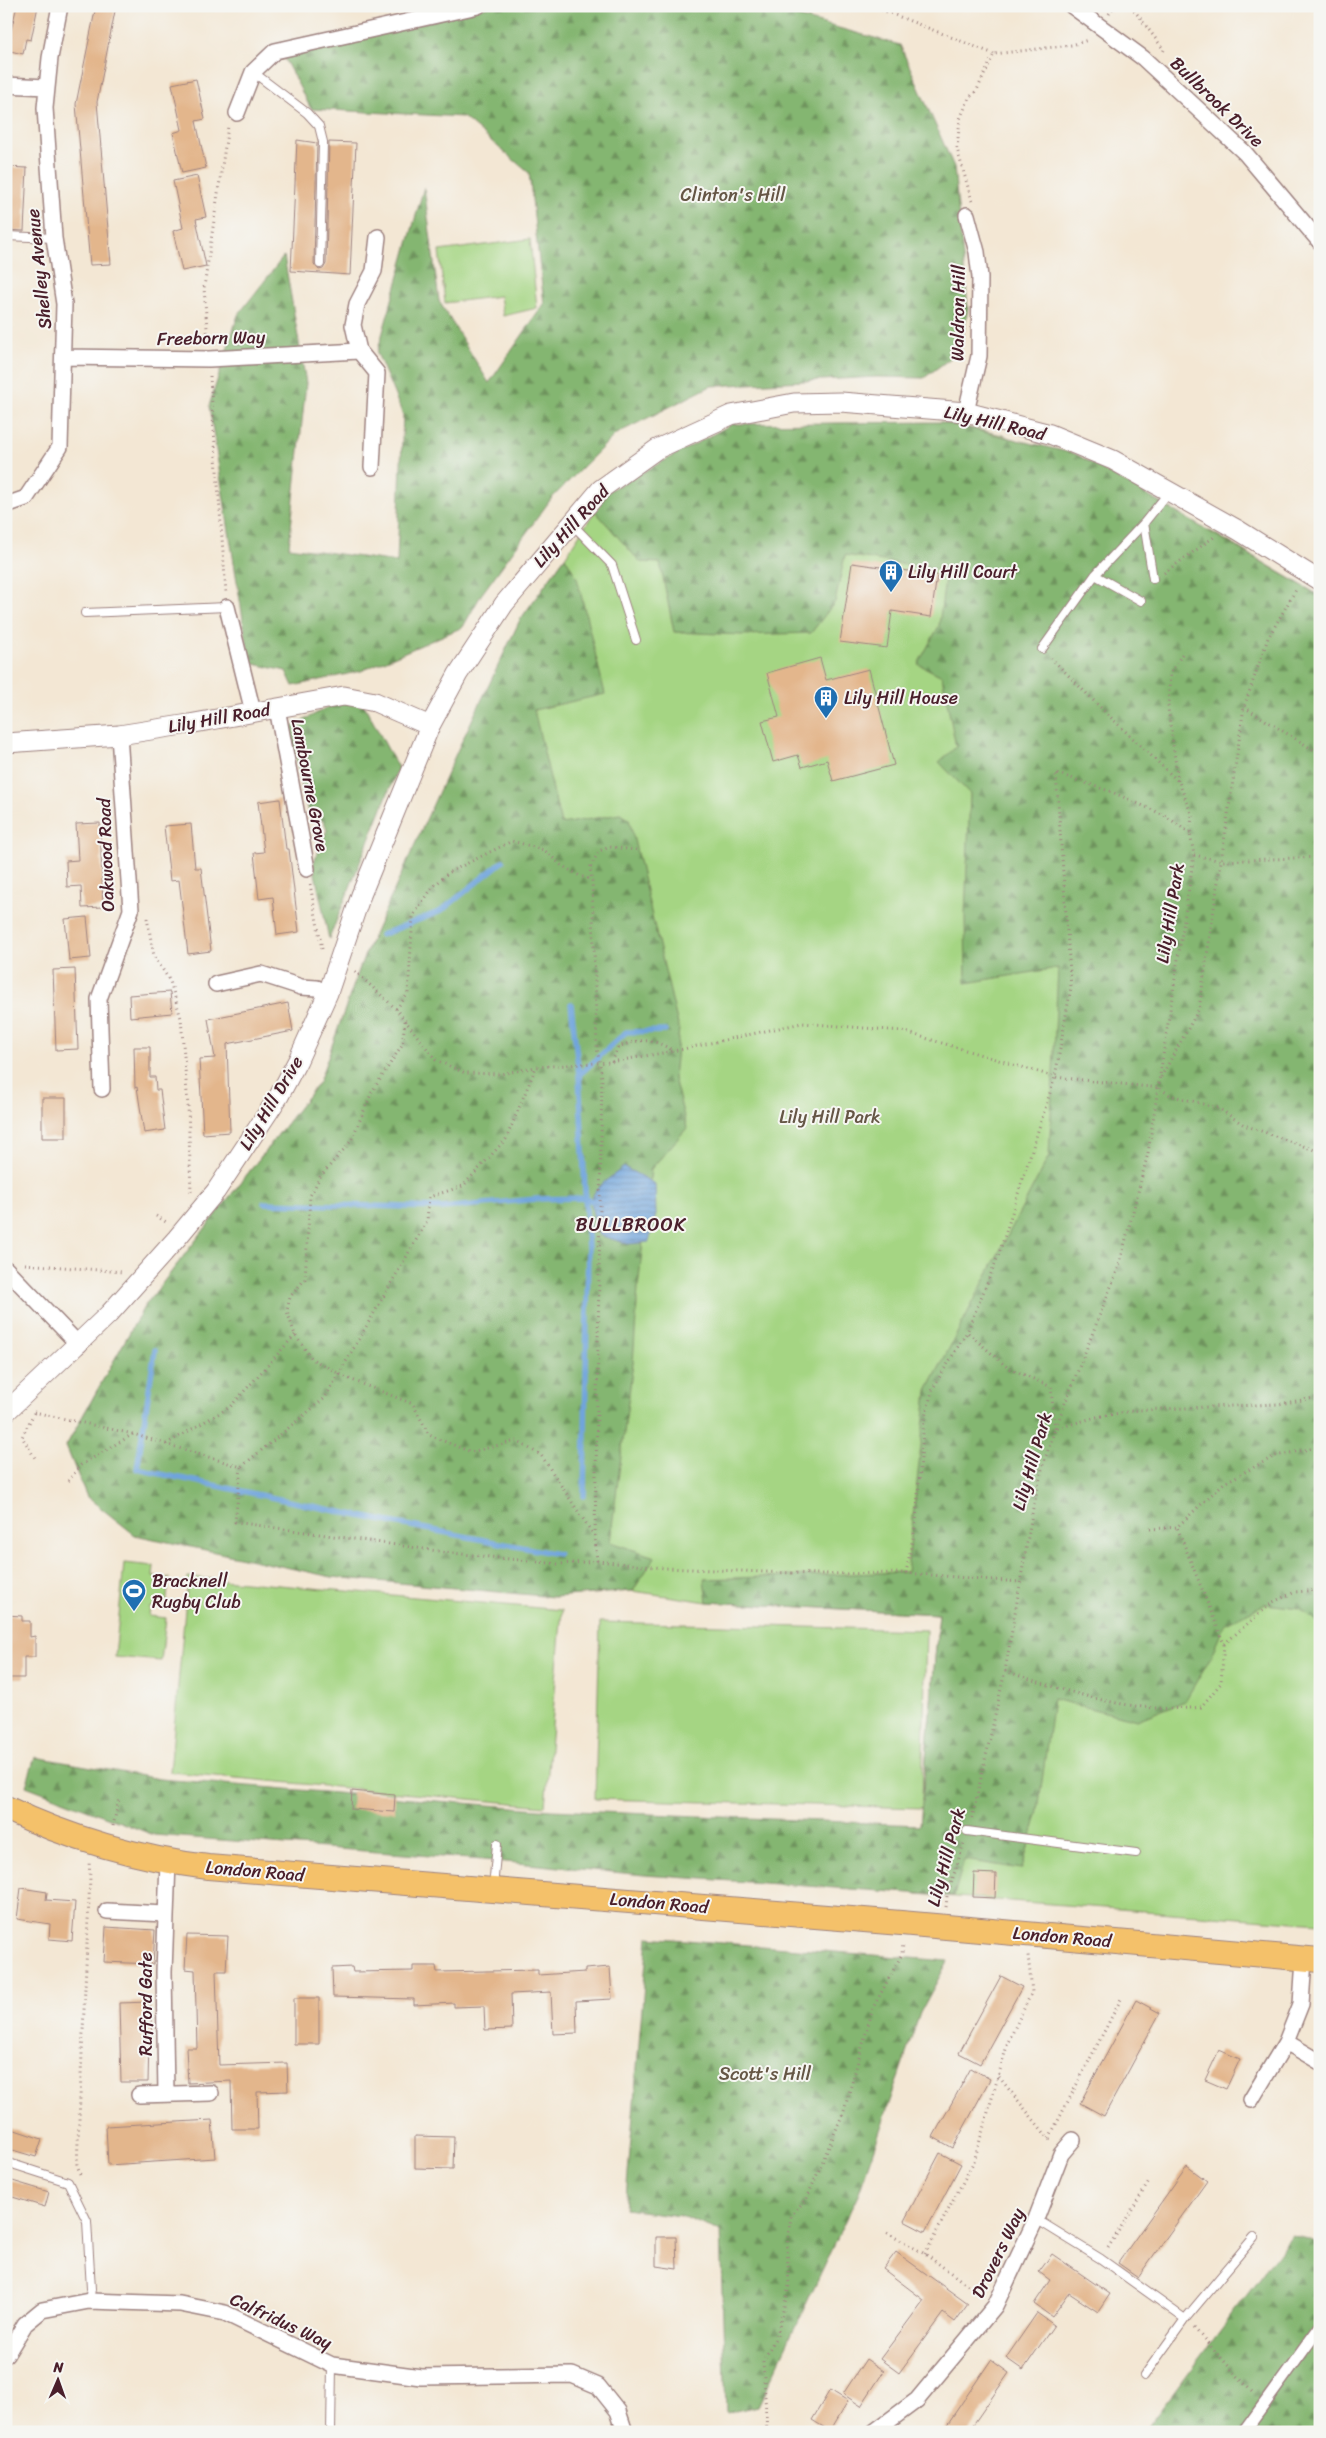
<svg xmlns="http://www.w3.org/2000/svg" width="1326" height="2438" font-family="Sriracha,sans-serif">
<defs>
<pattern id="forest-firs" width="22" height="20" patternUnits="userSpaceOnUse" patternTransform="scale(1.25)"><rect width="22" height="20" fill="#84b671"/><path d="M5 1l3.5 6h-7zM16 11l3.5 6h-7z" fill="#6e935d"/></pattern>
<pattern id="water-rules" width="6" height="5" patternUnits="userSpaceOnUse" patternTransform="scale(1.25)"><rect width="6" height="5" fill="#70a4dc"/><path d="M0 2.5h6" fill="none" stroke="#5e85b3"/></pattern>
</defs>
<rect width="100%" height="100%" fill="#f6f6f2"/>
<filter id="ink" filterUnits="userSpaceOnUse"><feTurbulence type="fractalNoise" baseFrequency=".02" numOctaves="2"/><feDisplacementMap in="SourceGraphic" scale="10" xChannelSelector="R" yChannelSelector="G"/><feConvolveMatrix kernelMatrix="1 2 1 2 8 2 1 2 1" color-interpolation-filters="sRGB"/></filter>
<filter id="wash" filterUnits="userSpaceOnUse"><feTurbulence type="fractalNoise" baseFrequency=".0096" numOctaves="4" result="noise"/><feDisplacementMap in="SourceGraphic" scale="20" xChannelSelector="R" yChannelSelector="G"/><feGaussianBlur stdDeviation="1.12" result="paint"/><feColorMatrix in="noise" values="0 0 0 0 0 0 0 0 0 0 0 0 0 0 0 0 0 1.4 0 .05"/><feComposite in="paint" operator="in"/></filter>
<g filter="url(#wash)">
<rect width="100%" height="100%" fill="#f3e7d4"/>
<path fill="#a5d583" stroke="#787a57" d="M530,239L537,308L503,316L500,296L445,303L439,251Z
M942,422L1003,435L1214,533L1320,596V1924L916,1894L922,1808L595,1799L600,1622L926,1630L922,1801L939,1614L707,1602L633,1591L87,1497L66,1446L144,1307L319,1082L363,959L520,620L565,557L595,511Z
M124,1563L154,1566L153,1577L169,1578L166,1608L150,1607L149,1616L166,1618L161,1661L115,1657Z
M188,1577L562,1610L545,1806L170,1772Z"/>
<path fill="url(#forest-firs)" stroke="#676a4e" d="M489,6H759L900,45L954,167L968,308L960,351L924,378L877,377L711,386L616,434L551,499L481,595L463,627L361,671L293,686L286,671L250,663L209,406L238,315L284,256L306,383L289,547L397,562L403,415L377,353L424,187L439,301L489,383L544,304L529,173L463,117L311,109L284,58Z
M942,422L1076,454L1320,596V1626L1300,1608L1265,1604L1225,1624L1209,1660L1185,1701L1137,1720L1053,1699L1038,1811L1022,1869L964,1860L954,1896L644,1875L496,1861L154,1835L26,1786L35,1757L160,1779L551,1810L920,1825L939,1614L707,1602L704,1579L907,1572L927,1391L1049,1156L1058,968L966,983L965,915L970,794L939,762L956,747L942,676L918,664L939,626L946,571L845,555L835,602L811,633L743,635L674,632L660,563L640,562L595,511L610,490L732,424Z
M565,557L577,578L605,694L534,710L561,824L620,814L629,819L679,1029L674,1078L687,1128L651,1169L638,1288L633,1363L610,1542L655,1557L633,1591L554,1597L332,1577L135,1535L87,1497L66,1446L144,1307L319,1082L363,959L459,747L520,620Z
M362,701L398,768L329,939L313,864L327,830L324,821L309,817L289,728L330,706Z
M648,1937L948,1961L920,2013L859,2192L758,2406L726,2413L720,2231L681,2216L625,2209Z
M1292,2235L1320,2242V2432H1144Z"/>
<path fill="url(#water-rules)" stroke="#5d6284" d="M624,1167L655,1184L656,1214L649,1242L628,1244L599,1235C585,1192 590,1193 624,1167Z"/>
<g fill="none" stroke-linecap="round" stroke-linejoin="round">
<path stroke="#70a4dc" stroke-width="5.5" d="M381,935L441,911L503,861
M571,1004L579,1075L588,1248L584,1496
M579,1075L626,1032L665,1031
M264,1203L442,1208L537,1199L585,1198L592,1201
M155,1350L137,1469L379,1520L558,1554"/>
</g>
<g id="blocks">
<path fill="#e3b68c" d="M17,6H38L31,40L26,39L23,54L6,50V33L10,34Z
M96,6H116L97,102L111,264L90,265L76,104Z
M196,79L205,119L196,121L206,168L182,173L173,133L182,130L172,84Z
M297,140L317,143L314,264L319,270L323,269L326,264L329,142L356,143L350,275L291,271Z
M6,167L27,168L24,231L6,230Z
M197,176L206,217L196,219L206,266L182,271L173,231L183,228L173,181Z
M852,563L937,575L931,617L892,611L887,648L840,642Z
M820,658L826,680L869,669L894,765L833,781L827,760L802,767L798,755L773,762L762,721L779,717L767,673Z
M280,799L286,849H289L299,932L277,935L273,897L259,899L254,853L264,852L258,802Z
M100,823L103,907L82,908L81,886L67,887L66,861L78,860L76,824Z
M191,824L195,868H201L211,951L188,954L179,880L170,881L164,826Z
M87,917L91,958L69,960L65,919Z
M75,969L78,1049L56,1050L53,970Z
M170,992L172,1013L130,1017L129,995Z
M288,1003L293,1031L227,1044L230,1132L203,1134L199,1059L215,1058L208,1019Z
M134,1047H150V1077H155L156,1090H160L165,1130L144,1133L137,1087L135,1088Z
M42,1098H66V1138H42Z
M6,1615L22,1616V1621H30V1637L35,1636V1657H24V1678H6Z
M352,1791L395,1795L394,1812L351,1809Z
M974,1873L996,1874L995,1898L973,1897Z
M21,1888L47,1892L46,1900L75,1902L72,1941L49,1939L50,1924L17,1919Z
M106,1927L155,1930L153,1964L104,1962Z
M187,1935L228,1936L226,1971H216L219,2065L287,2063L288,2091L257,2092L258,2129H232L231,2081L188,2083L186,2048H197L195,1970L185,1969Z
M413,1966H436L437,1972L538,1970V1975L585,1972V1969L610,1967L612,1999L576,2001L577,2033L553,2034L551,1992L511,1994L512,2029L485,2030L484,2006L454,2007V2003L414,2005V1999L333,1997L332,1968L352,1967L353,1972L413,1971Z
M1001,1976L1022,1987L980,2064L959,2053Z
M294,1998H319V2044H294Z
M1136,2000L1160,2013L1104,2116L1080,2103Z
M150,2002L152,2041H149L148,2082H121L119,2003Z
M1219,2050L1240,2059L1226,2089L1205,2080Z
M971,2068L990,2079L953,2148L933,2137Z
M212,2120L215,2158L108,2165L106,2126Z
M6,2127L42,2139L36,2157L6,2148Z
M415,2136L454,2137L453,2169L415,2168Z
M940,2153L961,2164L925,2232L904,2221Z
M1187,2166L1207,2181L1138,2277L1118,2263Z
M6,2179L49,2192L45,2207L6,2195Z
M656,2237H676L677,2269L656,2266Z
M896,2252L968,2304L955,2322L943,2313L899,2373L880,2359L924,2300L883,2269Z
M1052,2254L1110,2294L1098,2312L1069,2293L1052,2317L1034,2304L1050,2280L1039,2272Z
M1037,2313L1054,2325L1023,2370L1006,2358Z
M866,2359L884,2371L861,2406L843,2394Z
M991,2360L1009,2373L968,2432H942Z
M830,2390L848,2401L830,2431L812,2420Z"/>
</g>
</g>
<g filter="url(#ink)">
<use href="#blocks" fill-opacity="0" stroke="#9e8380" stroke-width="1"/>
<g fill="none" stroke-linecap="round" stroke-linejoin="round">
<defs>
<path id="service" d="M253,72L307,113L319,126L323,142L320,264
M6,236L54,238
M1144,523L1153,579
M572,524L612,565L636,640
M1095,575L1141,601
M85,613L227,607
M1042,649L1095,575L1144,523L1169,492
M967,1831L1136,1853
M493,1888L497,1844
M6,2162L68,2182L87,2221L91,2289L89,2301
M1036,2219L1101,2259L1185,2319
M1144,2376L1185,2319L1254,2237
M331,2432L332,2365"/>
<path id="pedestrian" d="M1244,2432L1320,2327"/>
<path id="minor" d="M1072,6L1143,58L1245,153L1320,242
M6,85L46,87
M237,113L253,72L275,51L478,6
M64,357L209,359L359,351
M966,412L979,356L980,277L977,252L967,215
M372,467L377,373L359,351L353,325L357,304L374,271L378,237
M6,505L26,498L60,447L64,304L54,238L45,108L50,58L60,6
M227,607L253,712
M277,708L307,869
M216,984L261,974L301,987L317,988L328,993
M102,1089L99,999L131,910L119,735
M6,1269L79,1345
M107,1911L165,1914
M1286,2042L1320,2062
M166,2094L164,1972L168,1862
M139,2095L211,2093
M1251,2100L1286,2042L1301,2004L1304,1959
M6,2355L25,2324L42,2310L89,2301L180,2304L225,2313L332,2365L421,2377L572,2375L598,2386L618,2411L625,2432
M874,2432L917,2400L995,2306L1036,2219L1061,2154L1073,2140"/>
<path id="tertiary" d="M6,743L119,735L189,724L344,696L375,702L430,726
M6,1412L109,1314L177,1238L216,1191L279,1096L298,1060L328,993L361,895L430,726L458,674L504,604L601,489L657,449L731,415L794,403L841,402L966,412L1050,434L1113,460L1238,530L1320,581"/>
<path id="primary" d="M6,1808C67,1838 141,1859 208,1867L901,1923L1320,1960"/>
</defs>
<use href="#service" stroke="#9e8380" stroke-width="10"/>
<use href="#pedestrian" stroke="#9e8380" stroke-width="14"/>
<use href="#minor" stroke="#9e8380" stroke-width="18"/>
<use href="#tertiary" stroke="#9e8380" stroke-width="21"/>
<use href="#primary" stroke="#9e8380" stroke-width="26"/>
<path stroke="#9e8380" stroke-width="3" stroke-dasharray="1 4" stroke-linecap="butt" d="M872,6L994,54
M1131,6L1164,50L1162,54
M1109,14L1114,6
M972,201L957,149L960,119L969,98L977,90L994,54L1072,45L1088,40
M208,342L204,288L228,126
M210,376L226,592
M1164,573L1214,537
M1244,707L1320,754
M1178,781L1168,708L1170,674L1184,651
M1190,833L1164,815L1112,792L1056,773L1071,987L1055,1077L999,1254L967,1332L1007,1367L1051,1387L1055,1429L1096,1417L1138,1410L1279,1404L1320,1397
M1194,855L1222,861L1320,857
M310,884L322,949
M147,918L154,956L170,981L181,1018L188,1106L191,1192
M355,971L396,1009L436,1060L465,1073L501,1074L535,1067
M396,1009L408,994L413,916L433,887L448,873L512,841L544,850L561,865L580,876L592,880
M405,1021L402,1045L372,1092L351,1141L320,1177L310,1196L305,1279L290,1297L287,1311L295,1335L312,1359L347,1378L413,1404L429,1435L471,1452L516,1441L541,1455L595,1537
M612,1062L618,1047C642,1038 652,1038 674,1051
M1161,1077L1199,1009L1244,707L1268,638L1297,588
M156,1216L166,1222
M25,1264L123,1272
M6,1360L7,1384
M34,1412L133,1434
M34,1413L22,1437L35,1458
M166,1444L230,1407L295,1335
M241,1467L235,1522L452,1553L558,1564L597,1561L664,1568L816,1574L906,1573L1019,1582
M68,1481L81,1465L133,1434L241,1467L325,1398L427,1221L429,1197L463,1186L506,1139L536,1067L611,1062L674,1051L802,1023L902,1031L1055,1077L1159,1088L1170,1095L1218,1108L1244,1125L1320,1152
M1150,1529L1177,1527
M597,1561L595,1538L602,1078L597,1048L592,880L590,868L599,851L610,847L636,850
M906,1573L916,1522L924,1420L933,1388L967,1332
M1224,1644L1273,1602L1295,1592L1320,1590
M1005,1671C1069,1692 1134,1715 1201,1707L1221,1683L1224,1644L1177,1527L1224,1483L1275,1456L1320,1447
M972,1818L1005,1671L1033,1508L1043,1465L1055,1429L1119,1266L1148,1153L1194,855L1190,833L1192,816L1179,782L1106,713L1051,658
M113,1826L119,1799
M946,1907L947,1896L964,1843
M999,2077L1050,2140
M1049,2138L1121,1999
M80,2174L77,2164L90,1877L89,1862
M887,2233L925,2254L981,2295
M1108,2248L1149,2182
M925,2254L974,2161L1008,2042L1032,1992L1028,1955
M1194,2328L1254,2394
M767,2432L763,2361L777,2335L789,2286L787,2247L791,2216L807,2198L844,2111L873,2008L902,1954L903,1943"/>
<use href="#service" stroke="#fff" stroke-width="8"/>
<use href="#pedestrian" stroke="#fff" stroke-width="11"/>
<use href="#minor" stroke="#fff" stroke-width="15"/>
<use href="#tertiary" stroke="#fff" stroke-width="19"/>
<use href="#primary" stroke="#f4c16a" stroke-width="24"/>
</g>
</g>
<defs>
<symbol id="building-pin" viewBox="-11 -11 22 30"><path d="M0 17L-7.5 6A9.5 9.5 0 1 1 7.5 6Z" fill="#1f6fb2" stroke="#f6f6f2"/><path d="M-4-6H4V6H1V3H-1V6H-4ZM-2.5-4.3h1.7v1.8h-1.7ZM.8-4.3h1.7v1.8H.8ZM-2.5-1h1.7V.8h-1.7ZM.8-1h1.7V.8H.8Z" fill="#fff"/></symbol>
<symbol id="stadium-pin" viewBox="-11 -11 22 30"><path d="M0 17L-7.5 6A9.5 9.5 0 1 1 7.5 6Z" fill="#1f6fb2" stroke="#f6f6f2"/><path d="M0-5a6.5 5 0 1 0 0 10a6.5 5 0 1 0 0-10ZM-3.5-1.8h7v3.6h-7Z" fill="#fff"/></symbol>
</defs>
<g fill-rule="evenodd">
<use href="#building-pin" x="877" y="558" width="28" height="38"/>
<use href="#building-pin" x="812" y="684" width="28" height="38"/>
<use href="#stadium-pin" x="120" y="1577" width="28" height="38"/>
</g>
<g text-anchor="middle" stroke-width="4" stroke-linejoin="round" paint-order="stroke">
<g font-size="18" fill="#4a1f2b" stroke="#f6f6f2">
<text transform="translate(1217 102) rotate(44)" y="6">Bullbrook Drive</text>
<text transform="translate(39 269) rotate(-96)" y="6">Shelley Avenue</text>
<text transform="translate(958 313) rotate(-89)" y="6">Waldron Hill</text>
<text transform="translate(211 338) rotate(-1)" y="6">Freeborn Way</text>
<text transform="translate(995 423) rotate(13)" y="6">Lily Hill Road</text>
<text transform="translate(571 526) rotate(-48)" y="6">Lily Hill Road</text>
<text transform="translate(219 718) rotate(-10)" y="6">Lily Hill Road</text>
<text transform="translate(310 785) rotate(79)" y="6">Lambourne Grove</text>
<text transform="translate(106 855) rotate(-92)" y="6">Oakwood Road</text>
<text transform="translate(1170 913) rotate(-81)" y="6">Lily Hill Park</text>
<text transform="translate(271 1103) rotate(-59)" y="6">Lily Hill Drive</text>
<text transform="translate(1032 1461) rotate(-74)" y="6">Lily Hill Park</text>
<text transform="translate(946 1857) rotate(-75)" y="6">Lily Hill Park</text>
<text transform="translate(255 1871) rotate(5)" y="6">London Road</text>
<text transform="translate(659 1903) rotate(5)" y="6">London Road</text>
<text transform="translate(1062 1937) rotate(5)" y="6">London Road</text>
<text transform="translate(146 2004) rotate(-90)" y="6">Rufford Gate</text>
<text transform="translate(998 2253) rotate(-64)" y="6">Drovers Way</text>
<text transform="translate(281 2321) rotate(25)" y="6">Calfridus Way</text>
</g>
<g font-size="18" fill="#655645" stroke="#f6f6f2">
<text x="733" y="201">Clinton's Hill</text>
<text x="830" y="1123">Lily Hill Park</text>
<text x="765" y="2080">Scott's Hill</text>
</g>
<g font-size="18" fill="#4a1f2b" stroke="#f6f6f2" text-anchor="start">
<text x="908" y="578">Lily Hill Court</text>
<text x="844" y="704">Lily Hill House</text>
<text x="152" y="1587">Bracknell<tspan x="152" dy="21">Rugby Club</tspan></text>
</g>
<g font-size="19" letter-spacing="1" fill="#4a1f2b" stroke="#f6f6f2">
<text x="631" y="1231">BULLBROOK</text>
</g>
</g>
<rect width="1326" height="2438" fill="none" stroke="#f6f6f2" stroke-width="25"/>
<g transform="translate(58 2380) rotate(2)" stroke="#f6f6f2" stroke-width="4" paint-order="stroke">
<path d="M0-4L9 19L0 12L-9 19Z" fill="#4a1f2b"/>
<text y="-8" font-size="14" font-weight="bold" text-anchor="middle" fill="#4a1f2b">N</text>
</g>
</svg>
